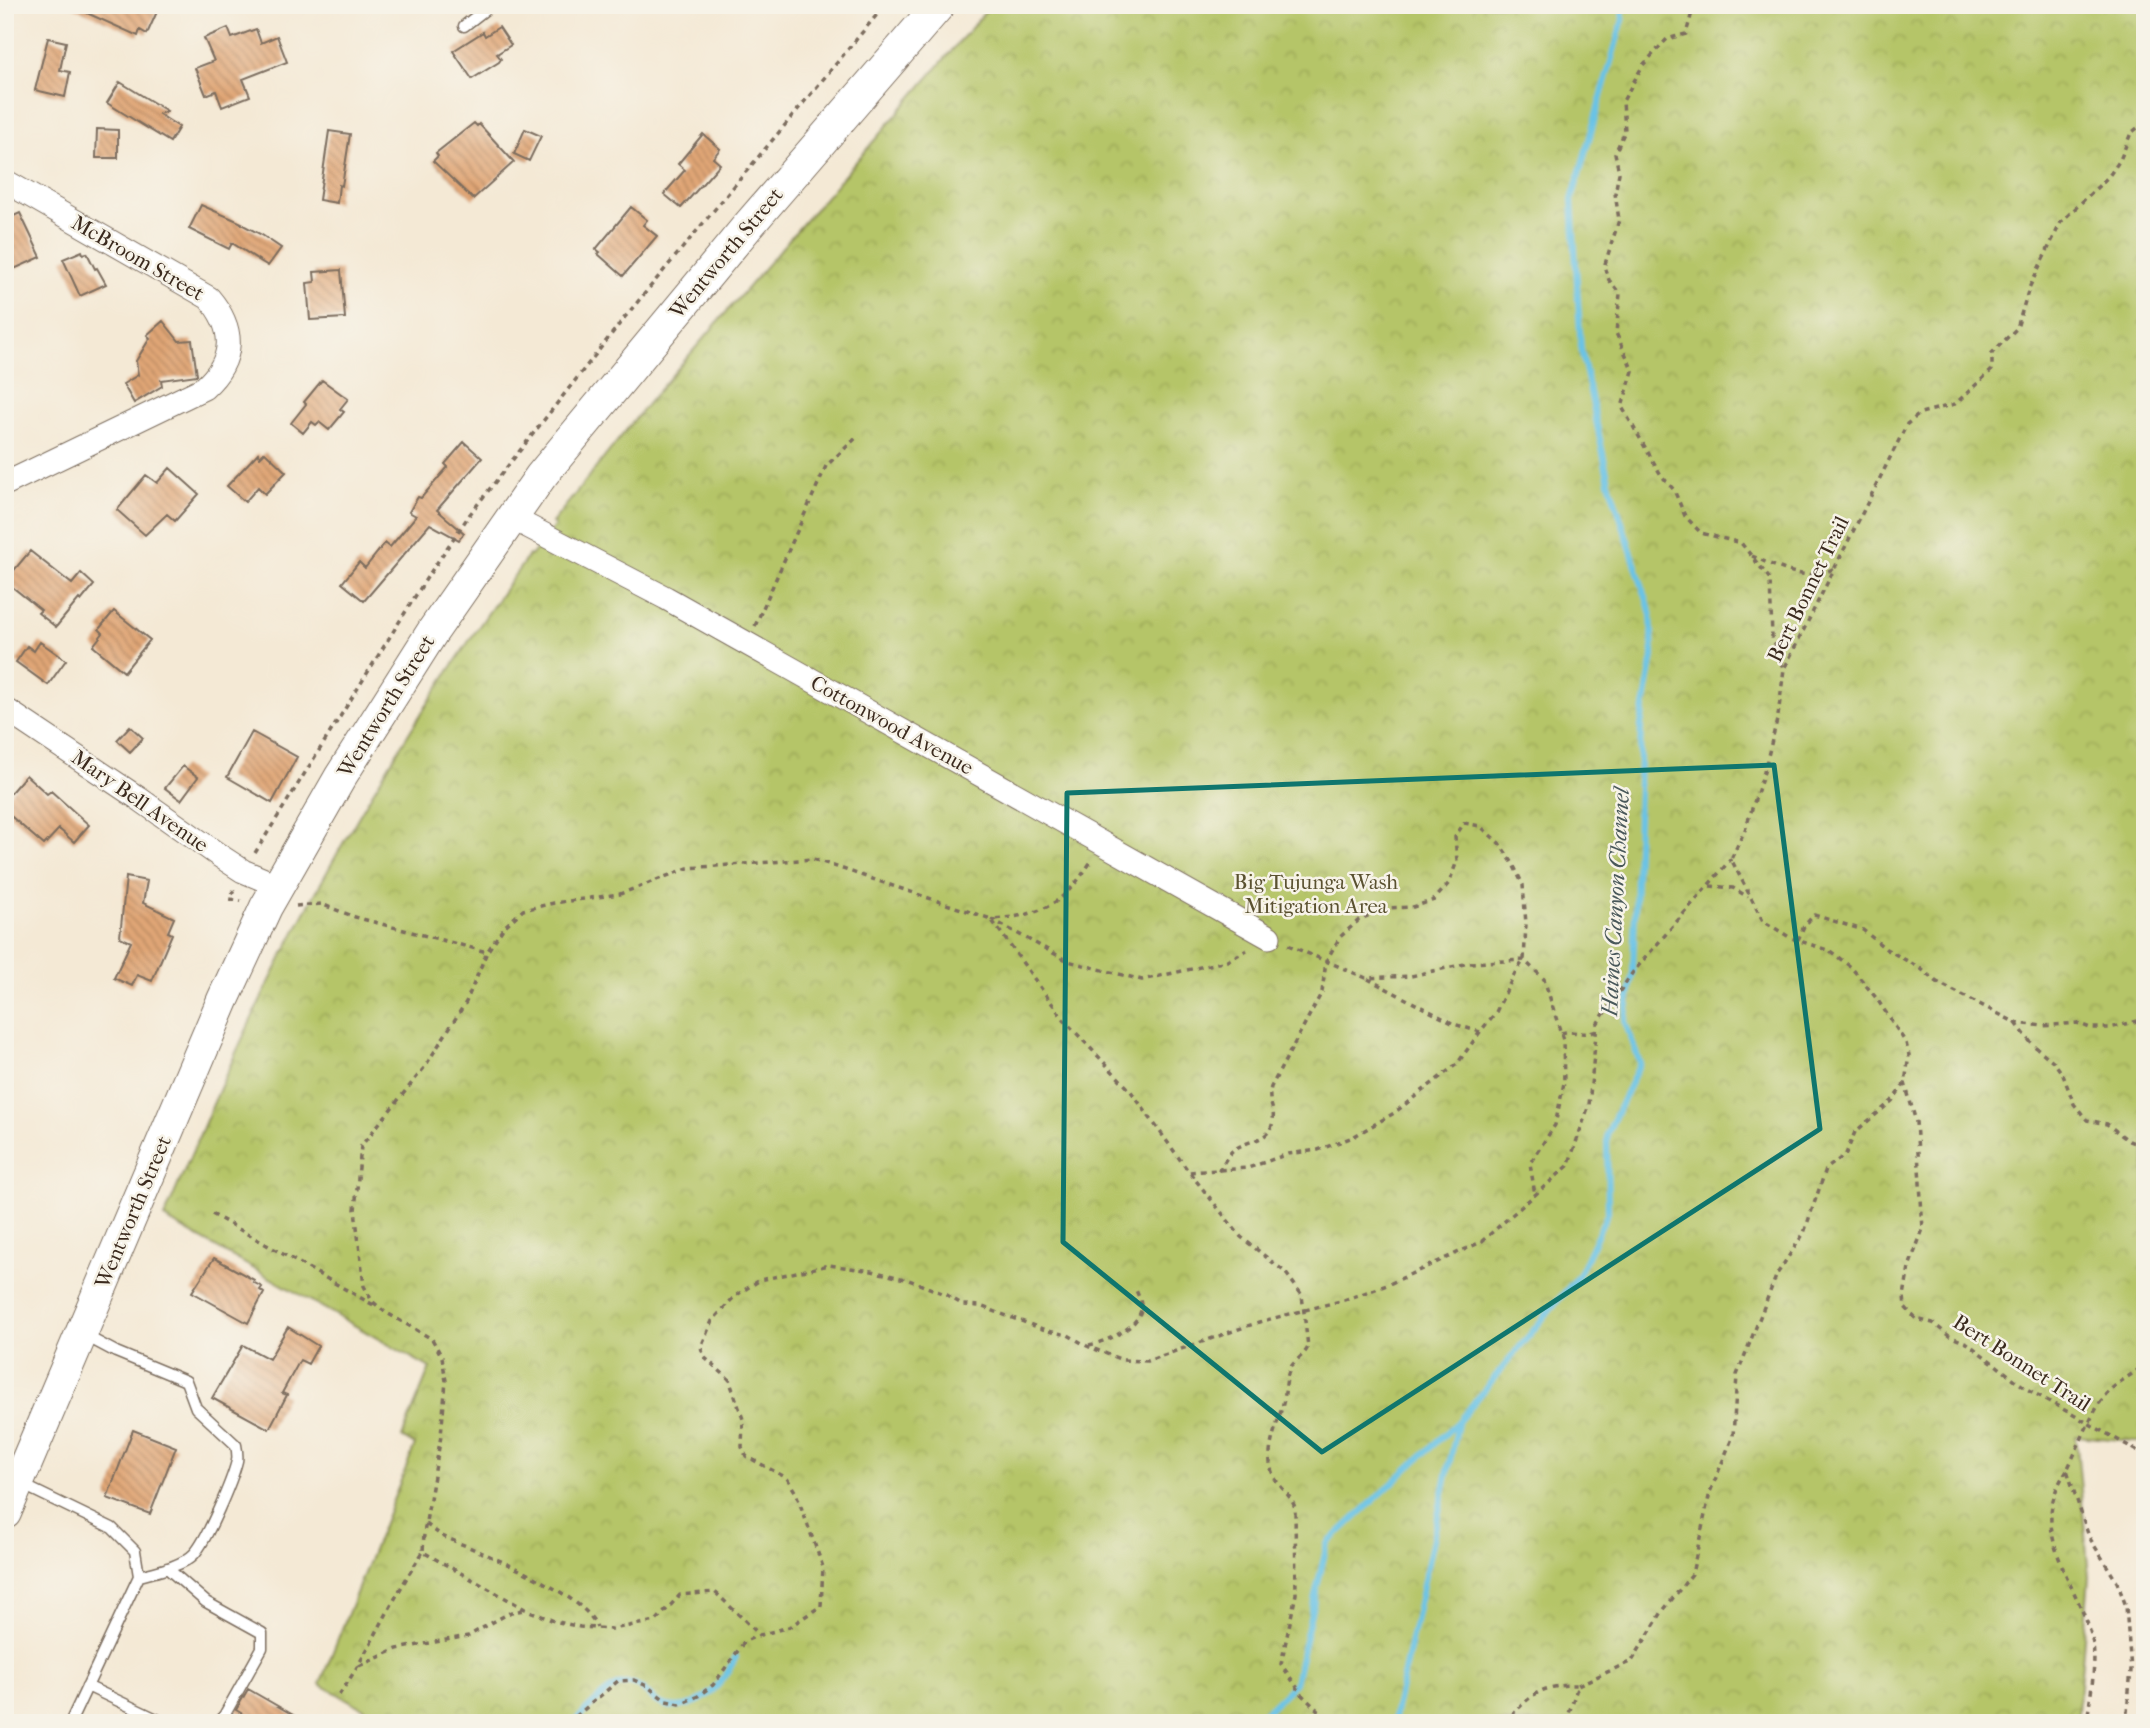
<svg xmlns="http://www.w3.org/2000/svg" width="2150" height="1728" font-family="'IM FELL French Canon',serif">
<defs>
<pattern id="park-crowns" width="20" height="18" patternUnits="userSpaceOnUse" patternTransform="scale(1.75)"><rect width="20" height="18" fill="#b5c567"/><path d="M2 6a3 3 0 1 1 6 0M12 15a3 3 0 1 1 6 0" fill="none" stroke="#9da959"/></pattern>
<pattern id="building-back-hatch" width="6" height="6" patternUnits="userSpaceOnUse" patternTransform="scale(1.75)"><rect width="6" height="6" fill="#e0a676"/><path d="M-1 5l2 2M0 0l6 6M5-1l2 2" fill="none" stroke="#b78760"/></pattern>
</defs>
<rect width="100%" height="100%" fill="#f7f3e8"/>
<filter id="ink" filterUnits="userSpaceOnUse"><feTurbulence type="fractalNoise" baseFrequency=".0143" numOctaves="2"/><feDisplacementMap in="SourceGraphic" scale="14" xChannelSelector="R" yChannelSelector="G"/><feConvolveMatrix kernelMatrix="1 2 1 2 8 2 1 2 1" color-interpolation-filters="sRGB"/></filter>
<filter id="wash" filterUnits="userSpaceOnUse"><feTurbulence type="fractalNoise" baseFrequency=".00686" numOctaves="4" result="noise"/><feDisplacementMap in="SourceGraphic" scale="28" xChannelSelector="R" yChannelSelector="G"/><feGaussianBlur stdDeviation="1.57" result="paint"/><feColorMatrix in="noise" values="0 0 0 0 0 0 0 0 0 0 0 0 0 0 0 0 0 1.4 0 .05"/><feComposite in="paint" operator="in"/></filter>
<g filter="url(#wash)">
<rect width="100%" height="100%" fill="#f4e9d5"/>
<path fill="url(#park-crowns)" stroke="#787842" stroke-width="2" d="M991,5H2145V1442L2076,1436L2089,1577L2077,1723H367L372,1713L320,1684L415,1445L402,1437L430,1368L164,1218C203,1127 241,1036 287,947C357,810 439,680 529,555L531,556L555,525L552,523L648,403Z"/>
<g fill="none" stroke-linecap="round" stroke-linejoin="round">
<path stroke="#69c3e6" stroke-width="6" d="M573,1723C584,1713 605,1690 619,1685C637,1680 644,1692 656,1701C663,1706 670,1707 677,1707C707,1705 723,1682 736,1657
M1254,1723L1295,1683L1327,1544L1458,1422L1578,1276L1608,1212L1607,1134L1640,1063L1625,1022L1633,972L1641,725L1653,656L1651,613L1609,482L1581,349L1572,200L1623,19L1622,5
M1393,1723L1458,1424"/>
</g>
<g id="blocks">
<path fill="url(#building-back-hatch)" d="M69,5H160L147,34L140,30L138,36Z
M499,27L511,45L497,54L501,59L499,62L472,79L453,51L483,32L485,36Z
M228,28L232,38L256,29L261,43L277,36L287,62L243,79L250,96L222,107L216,91L206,95L195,68L214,61L204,38Z
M48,38L66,42L60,70L70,72L65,97L35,90Z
M120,82L167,111L159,114L179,127L170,142L107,103Z
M474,123L477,126L479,124L514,162L473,199L433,161L438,156L436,153Z
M97,129L118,130V158H96Z
M525,129L541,136L529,161L514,154Z
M329,131L350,134L342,186L339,185L337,203L319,200Z
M703,134L720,149L713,158L720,164L681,208L664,194L685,170L678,164Z
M201,205L242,223L241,224L262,235L281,248L268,266L232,243L229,249L189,229Z
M631,207L647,220L643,225L657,236L623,276L598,254L600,252L596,249Z
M20,213L41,257L5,273V220Z
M82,251L83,254L87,253L95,269L97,268L106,284L80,296L63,259Z
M341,270L345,318L310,320L307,283L315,282L314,272Z
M163,321L179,341L192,340L197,375L161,380L162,386L134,403L123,384L138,375L136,361L150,338L147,335Z
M322,380L348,399L340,409L344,412L329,430L319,422L316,425L312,422L303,433L291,423L306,404L304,402Z
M464,442L482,458L437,510L464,533L459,540L430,524L364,601L342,583L359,562L365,568L385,543L390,547L416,516L409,512L418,497L421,498L448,467L445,464Z
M265,452L286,472L265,494L258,487L245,502L227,486L258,453L260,457Z
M170,468L199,494L175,521L167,514L145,535L117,510L146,475L157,483Z
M30,551L72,584L81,573L94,585L81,601L79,599L56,627L38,613L41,610L5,581Z
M114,611L150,640L124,672L93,646L103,633L99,629Z
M40,642L66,660L48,685L16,662L27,646L34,651Z
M130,726L143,738L130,752L117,740Z
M252,732L297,757L272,803L227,777Z
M183,766L198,777L181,800L165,788Z
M26,775L47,794L51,791L89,825L74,842L59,829L44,845L5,811V799Z
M126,877L147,881L143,903L174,918L168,932L172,934L152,981L137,975L132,986L114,978L131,942L120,937Z
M214,1258L254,1280L253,1282L262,1287L260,1290L264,1293L248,1323L192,1292Z
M288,1327L318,1346L308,1364L300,1360L282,1393L287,1395L269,1429L212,1398L243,1345L269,1359Z
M133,1430L176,1447L150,1514L107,1498Z
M248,1689L307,1723H258L236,1710Z"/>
</g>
</g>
<g filter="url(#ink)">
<use href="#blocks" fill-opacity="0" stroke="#7c6d5e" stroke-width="2"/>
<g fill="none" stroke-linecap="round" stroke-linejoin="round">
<defs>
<path id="service" d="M464,26L491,5
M84,1335L116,1352L186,1381L196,1408L236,1445C237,1450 238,1456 237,1461C232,1481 207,1540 194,1554C183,1566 154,1572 139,1576
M19,1483L112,1528L135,1551L139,1576L70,1723
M167,1568L206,1602L262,1633V1648L220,1723
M87,1686L165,1723"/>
<path id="minor" d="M5,181L209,298C236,330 235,360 204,388L5,484
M512,518L666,598L1269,937
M5,709L138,798L220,856L243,871L279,886"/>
<path id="secondary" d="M5,1513L223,1000L266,907L341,776L433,631L541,476L747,227L939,5"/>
</defs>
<use href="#service" stroke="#7c6d5e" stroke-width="13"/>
<use href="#minor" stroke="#7c6d5e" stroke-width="25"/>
<use href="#secondary" stroke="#7c6d5e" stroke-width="34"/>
<path stroke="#7c6d5e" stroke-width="3.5" stroke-dasharray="5 5" stroke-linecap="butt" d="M1694,5L1686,34L1667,39L1643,65L1623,101L1625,131L1615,153L1619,173L1615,193L1619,220L1604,267L1609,280L1620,294L1616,333L1633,371L1622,407L1661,475L1674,490L1685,516L1701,533L1741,543L1770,579L1772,637L1783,668
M2145,122L2131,133L2120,160L2109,176L2061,222L2029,288L2017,328L1992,353V370L1955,404L1921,413L1907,424L1784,669L1778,716L1764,772L1745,830L1731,859L1763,921L1791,938L1830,951L1851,967L1877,999L1906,1043L1909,1055L1905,1083L1916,1122L1923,1229L1909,1267L1904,1296L1905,1307L1916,1319L1933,1323L1949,1336L1967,1343L2027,1389L2145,1455
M1752,556C1777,567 1808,584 1834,568
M755,626L826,466L856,438
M255,853L426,579L470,514L625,317L885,5
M1090,863C1063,905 1041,916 991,919L1068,961L1142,980L1227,961L1247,950
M1710,886L1733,888L1748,897
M234,890L230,899L241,901
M296,906L321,904L355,917L487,952
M1798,940L1804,926L1814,915L1863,930L1886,949L1920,968L1937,982L2016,1023L2043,1026L2077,1023L2090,1028H2110L2145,1019
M1288,945L1366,978L1411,976L1469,963L1524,960L1544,979L1563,1040L1564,1083L1555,1125L1530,1163L1535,1195
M2016,1023L2032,1044L2054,1062L2063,1075L2074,1104L2087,1120L2107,1124L2129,1141L2145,1147
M1480,1032L1457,1064L1394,1113L1353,1137L1318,1150L1288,1154L1248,1168L1189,1172L1130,1090L1064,1020L991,919L813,859L688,868L620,894L554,903L523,910L504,927L487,952L466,1002L424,1068L361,1146L355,1210L364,1286L372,1301L385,1312L432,1339L442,1357L446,1381L441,1436L424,1533L423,1552L525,1609L554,1621L580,1627L612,1629L656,1621L680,1595L715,1592L760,1635L789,1627L821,1606L823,1567L796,1493L787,1478L746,1456L742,1447L743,1419L729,1379L704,1357L701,1347L712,1321L735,1296L760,1280L829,1265L872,1271L909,1280L947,1295L963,1305L980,1306L1048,1331L1068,1335L1087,1346L1122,1360L1147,1361L1259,1322L1344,1300L1387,1285L1481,1242L1568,1166L1589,1105L1597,1024L1633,972L1731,859
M1561,1033C1573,1029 1584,1037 1596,1031
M1218,1171C1224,1164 1228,1153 1235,1149C1249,1139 1271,1142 1273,1120C1275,1106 1267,1104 1271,1087L1322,992L1326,961L1340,937L1359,920L1385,908L1413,907L1434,900L1449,883L1457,861L1455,837L1464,823L1480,826L1499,843L1512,862L1523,885L1526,924L1524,960L1515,973L1496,1012L1480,1032L1454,1024L1368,979
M1190,1173L1241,1237L1285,1272L1302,1295L1308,1347C1304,1356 1296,1359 1291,1367C1286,1375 1286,1389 1284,1399C1280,1420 1264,1449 1272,1472C1277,1486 1291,1494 1295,1508L1296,1594L1281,1664L1303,1696L1324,1716L1327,1723
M212,1214L377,1307
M1089,1345C1105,1342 1137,1329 1141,1310C1142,1302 1138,1295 1135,1288
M2067,1470C2027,1528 2072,1576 2090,1631C2099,1659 2090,1694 2087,1723
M426,1524L442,1536C476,1550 588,1594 597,1628
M359,1666L397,1649L468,1636L511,1612L524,1610
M1578,1685L1632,1661L1662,1612L1692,1574L1710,1492L1733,1436L1737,1375L1777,1274L1804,1233L1826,1169L1846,1154L1855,1132L1892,1101L1905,1083
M339,1695C371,1649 392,1598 423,1552
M568,1723L618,1681L634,1680L647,1686L666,1701L680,1704L698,1696L713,1685L745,1641L760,1635
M1505,1723C1530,1695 1539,1685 1578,1685L1566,1723
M2126,1723L2131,1670L2126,1606L2117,1582L2089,1537L2067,1470C2076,1452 2096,1402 2109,1391C2120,1380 2134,1375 2145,1363"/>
<use href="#service" stroke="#fff" stroke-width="10"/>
<use href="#minor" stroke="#fff" stroke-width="23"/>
<use href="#secondary" stroke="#fff" stroke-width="32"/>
</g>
</g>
<path fill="none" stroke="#0f766e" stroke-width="5" stroke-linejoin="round" d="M1774,765L1820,1129L1322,1452L1063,1242L1067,793Z"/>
<g text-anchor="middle" stroke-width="5" stroke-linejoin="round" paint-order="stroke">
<g font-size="21" fill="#3b2a1e" stroke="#f7f3e8">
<text transform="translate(726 253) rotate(-50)" y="7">Wentworth Street</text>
<text transform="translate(138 258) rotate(30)" y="7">McBroom Street</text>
<text transform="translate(1808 589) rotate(-64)" y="7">Bert Bonnet Trail</text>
<text transform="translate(386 706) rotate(-58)" y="7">Wentworth Street</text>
<text transform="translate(892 725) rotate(29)" y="7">Cottonwood Avenue</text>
<text transform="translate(140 801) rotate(35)" y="7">Mary Bell Avenue</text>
<text transform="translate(133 1212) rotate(-67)" y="7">Wentworth Street</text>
<text transform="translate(2022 1363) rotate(33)" y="7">Bert Bonnet Trail</text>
</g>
<g font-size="21" fill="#5a5130" stroke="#f7f3e8">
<text x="1316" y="889">Big Tujunga Wash<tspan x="1316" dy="24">Mitigation Area</tspan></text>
</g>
<g font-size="23" font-style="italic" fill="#49585a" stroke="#f7f3e8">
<text transform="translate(1615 902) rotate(-87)" y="8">Haines Canyon Channel</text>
</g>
</g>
<rect width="2150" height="1728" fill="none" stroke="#f7f3e8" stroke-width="28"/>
</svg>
